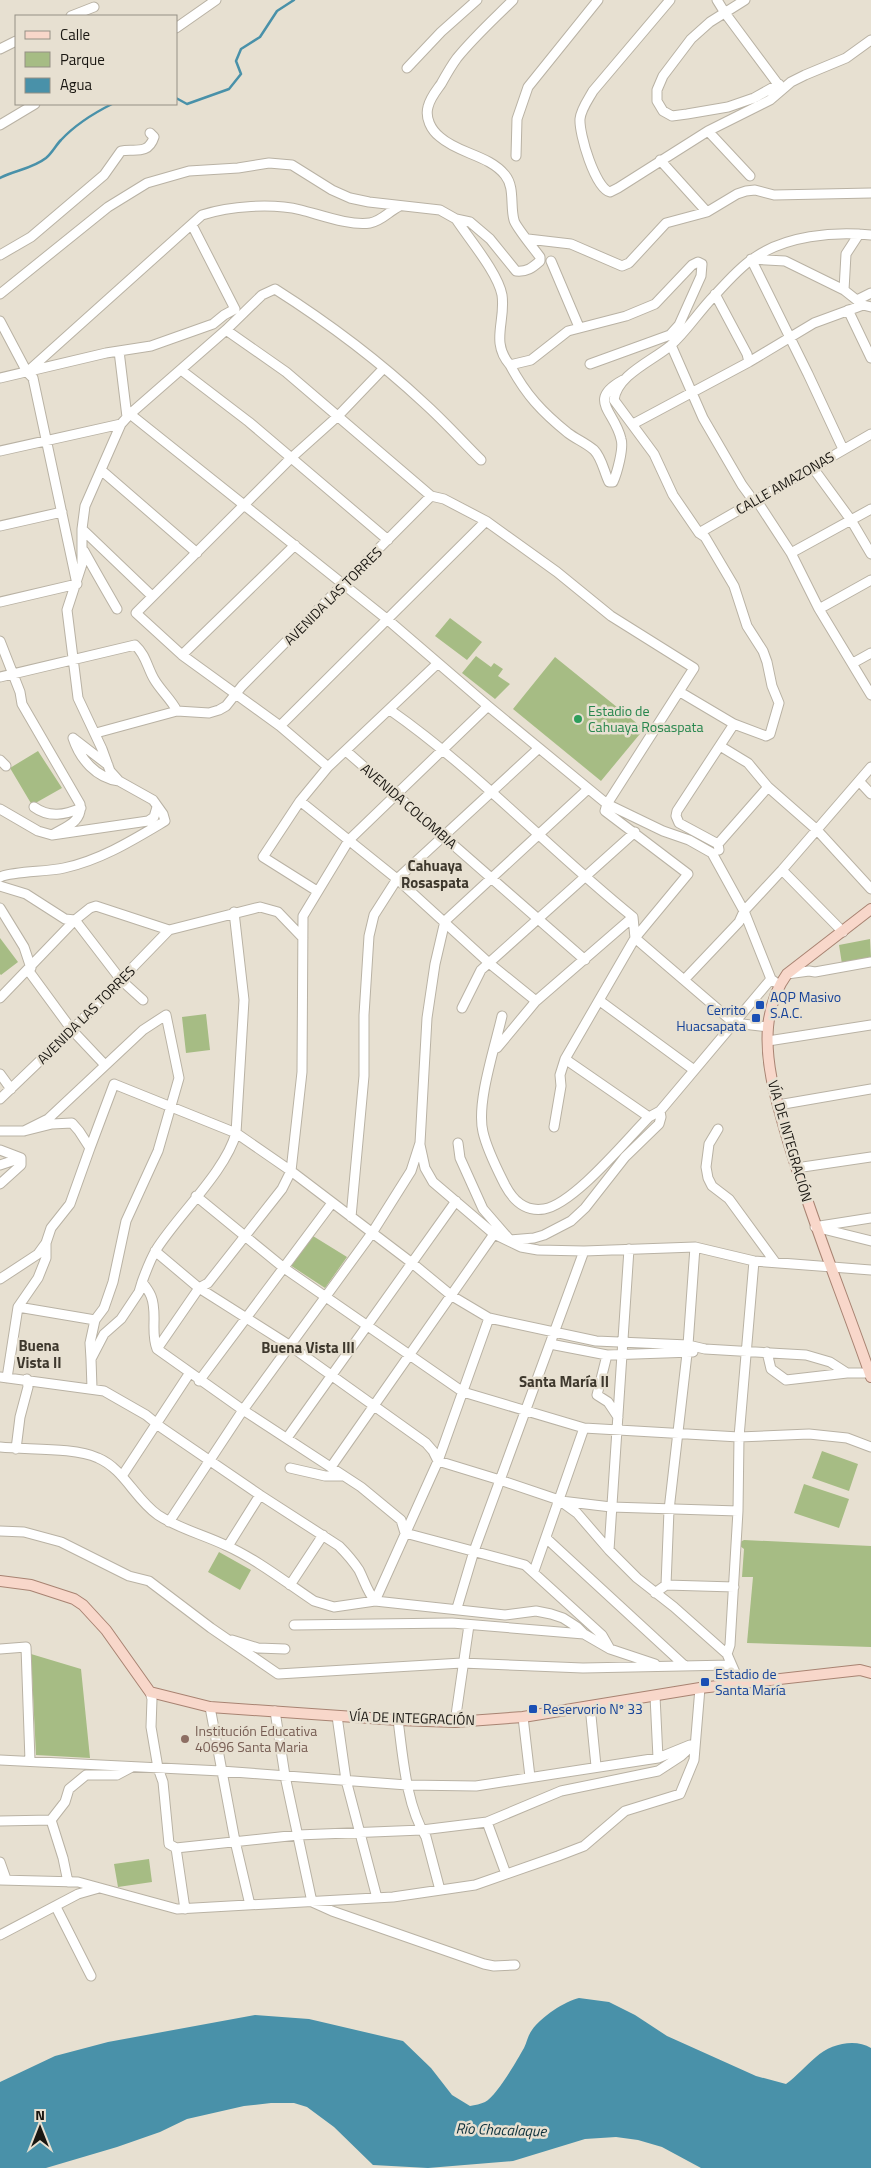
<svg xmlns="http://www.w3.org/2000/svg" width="871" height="2168" font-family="'Titillium Web',sans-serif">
<rect width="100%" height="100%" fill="#e7e0d1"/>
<path fill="#a6bc84" d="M450,618L482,642L467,660L435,636Z
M476,656L491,667L494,663L503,669L498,676L510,684L495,699L462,673Z
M555,657L644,729L601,781L513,709Z
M38,751L62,788L32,805L10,768Z
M0,938L18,962L1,975L0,974Z
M870,939L871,958L842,964L839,945Z
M206,1014L210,1050L186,1053L182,1017Z
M313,1236L347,1257L325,1288L290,1265Z
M822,1451L858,1464L849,1491L812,1478Z
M804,1484L849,1499L839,1528L794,1513Z
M744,1540L871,1546V1647L747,1643L753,1577H742L744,1549L740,1546V1542Z
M219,1552L251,1570L240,1590L208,1572Z
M31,1654L81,1669L90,1758L36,1755Z
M149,1859L152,1882L118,1887L114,1864Z"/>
<path fill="#4991a9" d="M579,1998L609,2002L635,2015L667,2036L756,2076L786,2084C797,2076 805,2066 816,2057C830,2044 855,2038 871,2048V2168H701L662,2147L638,2140L616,2137L585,2139L513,2161L428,2168L373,2165L334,2127L307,2107L294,2103H271L244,2106L187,2119L160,2132L117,2147L46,2168H0V2082L55,2056L108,2042L255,2015L309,2019L403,2041L431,2068L452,2095L470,2106C475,2105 481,2104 485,2102C497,2096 517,2060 524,2048C527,2042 528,2035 532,2030C541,2017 565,2001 579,1998Z"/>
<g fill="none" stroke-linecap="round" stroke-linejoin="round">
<path stroke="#4991a9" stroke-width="2.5" d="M176,98L187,104L229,89L241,74L236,61L241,49L260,37L277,11L294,0
M0,178C15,170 32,169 46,158C52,153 56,145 61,140C75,125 94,113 112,104"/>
<defs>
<path id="minor" d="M670,0L593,91C588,100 581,109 580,119C579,134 595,188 610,192L618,188L708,131L770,100L791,82L805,75L846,58L871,40
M717,0L725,13L780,87
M745,0L710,22L691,39L663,76L657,90V101L663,111L672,116L687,114L728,107L754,98L779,84
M71,16L94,7
M176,28L216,0
M0,49L16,41
M407,68L441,32L477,0
M0,125L35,104
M708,131L750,176
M516,156L517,119L528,87L598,0
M660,160L707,212
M456,219C469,239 498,273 502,295C506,321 490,342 510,365L531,360L568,331L626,316L655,304L692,265L698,262L702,264L701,276L679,325L683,331
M528,239L571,244L622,266L629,263L666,223L707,212L737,194L746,191L755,190L774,195L871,193
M0,255L31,237L104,175L121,151C133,148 148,156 154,137L150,133
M551,261L579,327
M844,290L846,254L859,234
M0,294L108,207L147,183L189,171L238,168L269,163L292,165L332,190L350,198L369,202L440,210L456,219L470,222L490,239L516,271C527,272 532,268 540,261V257C535,250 515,226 514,220C510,206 515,187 505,175C489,155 459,154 440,137C431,130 425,118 428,107C430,98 436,91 441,84C446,75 451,66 457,58C474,37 494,19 513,0
M715,294L747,354L749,362
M857,300L871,293
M848,310L871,358
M0,321L27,372L33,378L77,584L0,602
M226,330L286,372L431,496L444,499L486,521L557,572L611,616L694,668L607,804L605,811L688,874L635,938L565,1059L560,1075L561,1086L554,1127
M671,345L703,418L742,485L753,500L759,504L791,553L819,609L871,695
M119,351L127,417
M590,364L670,335L679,325
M510,365C526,395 542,412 568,433C576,439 586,443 594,450C602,458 604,472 609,482H613C617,473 624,448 621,439C615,411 586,400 623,380
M181,370L249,422L388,540
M27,372L202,215C230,206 272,203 301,210C321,215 350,226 370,223C382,221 389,211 400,206
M0,378L106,353L151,346L213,324L224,315L235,309L192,225
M130,414L388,620L488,706L607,804L663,831L689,840L712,853L744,911L771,979L779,985
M633,424L749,362L814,323L863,305
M843,449L808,374L751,259L785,261L844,290L863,305L871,307
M0,451L121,424
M813,468L851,520L871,554
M101,470L197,553
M0,526L62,512
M82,529L152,596
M699,533L871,434
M84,551C95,571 106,590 117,609
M791,553L871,509
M819,609L871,580
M0,641L20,692L22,704L80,804C83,822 65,827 52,835
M182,655L295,545
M853,663L871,653
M0,677L135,645C146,655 147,667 154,679C161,691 171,699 177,711
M680,692L734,724L766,736L770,734L779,703L772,686L767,662L763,651L747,626L734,586L705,537L699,533L673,495L654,454L614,400C617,375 652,361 670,346C687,331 699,311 715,295C724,285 744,264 754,258C785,236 833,231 871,235
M390,710C477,771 551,851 633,917L635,938L734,1023L768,1027
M280,726L486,521
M96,733L177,711L209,713L219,710L226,706L242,686L431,496
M73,738C80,759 96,778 119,781
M73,738L108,765
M720,746L748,763L768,787L817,830L871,889
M346,751L585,960
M0,760L6,766
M328,767L280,726L182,655L136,613L290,459L338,416L383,369
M859,781L871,794
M300,801L397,879L489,963L536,1001
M34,807C49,818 65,815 81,808
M0,809L38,831L52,835L148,821L154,817L157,807
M718,844L679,823L676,816L677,811L734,724
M719,850L718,844L768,787
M782,870L843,932
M0,877C14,871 47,872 64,868C101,860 133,840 165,821L163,814L153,800L119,781L110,771L102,749L78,698L67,610L82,564V529L85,506L121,424L130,414L226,330L262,295L275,289C327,322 379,361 424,403C444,421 462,441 481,460
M0,886L26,894L65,919L75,920L121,980L143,1000
M317,891L263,857L300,801L328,767L438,663
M0,908L24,947L31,968
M28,970L72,1030L105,1065
M787,974L809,971L815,972L871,962
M684,980L739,922L744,911L782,870L871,767
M0,998L75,920L90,908L96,906L169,930L260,907L278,912L303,938
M600,1001L694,1070
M462,1008L481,970L635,832
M502,1016C495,1047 476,1103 483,1132C487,1150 497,1169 505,1185C513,1200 524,1212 544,1209C574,1204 626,1140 649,1117L660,1111L771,979
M768,1041L871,1025
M497,1048L536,1001L633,917
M565,1059L649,1117
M0,1074L11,1089
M0,1099L72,1030L169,930
M778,1105L871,1089
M718,1129L709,1144L706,1167L708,1178L712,1186L729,1199L775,1262
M0,1131H24L52,1124L72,1123L79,1131L90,1148L70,1204L51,1228L46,1243L38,1254L0,1279
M24,1131L48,1119L143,1030L166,1015L179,1078L158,1151L126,1221L113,1282L104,1308L95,1320L90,1343L91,1359
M458,1143L460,1158L483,1209L510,1240L534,1238L544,1235L571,1221L585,1208L625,1157L659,1124L661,1117L660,1111
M420,1145L425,1168L433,1182L494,1234L521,1247L538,1250L584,1251L695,1247L754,1261L871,1270
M90,1148L114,1084L236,1133L291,1171L412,1263L452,1296L489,1318L596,1341L688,1345L705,1349L806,1355L830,1362L847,1373H869
M0,1150L21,1158
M0,1165L21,1158
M796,1168L871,1157
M0,1184L21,1165V1158
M196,1196L284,1268L463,1392L584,1428L739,1437L809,1434L847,1438L871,1447
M351,1217L364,1076V1015L369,936L374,915L397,879L539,748
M820,1226L871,1218
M815,1227L871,1241
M155,1251L199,1288L289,1345L426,1443L433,1451L438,1461L500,1480L559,1500L577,1513L609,1550L637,1578L674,1607L727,1654L740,1684
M142,1282C146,1271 150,1260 156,1250C177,1216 226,1171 236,1133L244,1000L234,912
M18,1307L95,1320
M550,1344L607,1355L693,1352
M157,1349L199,1288L208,1283L282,1189L291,1171L302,1072L303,916L349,840L488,706
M767,1352L771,1369L786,1380L847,1373
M607,1355L597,1395L608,1402L618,1417
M0,1377L104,1391L146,1415L162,1428L260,1495L339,1546C346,1553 353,1561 359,1570C365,1582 367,1591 375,1601L438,1461L489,1318
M7,1378L18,1307L38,1278L46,1258V1243
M199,1381L332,1203
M92,1388L91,1359L104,1334L121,1319L139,1292L142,1282C145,1286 149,1291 151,1296C158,1313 150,1332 157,1349L243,1410L361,1487L401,1520L405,1533L525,1565L602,1635L610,1649
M287,1438L456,1201
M0,1447C27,1450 74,1447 98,1458C124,1469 135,1499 158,1515C179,1529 205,1535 227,1546C256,1559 287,1583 314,1601L334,1607L375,1601L505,1615L536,1611L551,1614L563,1618L577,1627L584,1634L610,1649L655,1664
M16,1449L20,1417L28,1387L27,1379
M331,1467L494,1234
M290,1468L325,1476H344
M122,1476L189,1374
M561,1501L611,1507L738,1511
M169,1522L243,1410L372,1233L411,1171L420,1143L427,1018L435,964L445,921L588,789
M0,1531L24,1532L61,1542L129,1576L149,1581L211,1628L278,1674L462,1663L583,1668L731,1665
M546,1538L685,1666
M228,1546L260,1495
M609,1550L629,1249
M534,1571L584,1428
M290,1585L323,1535
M666,1585L734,1587
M655,1593L666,1585L669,1510L688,1345L695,1247
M457,1608L474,1551L584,1251
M294,1625L452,1623L584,1634
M232,1640L258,1648L285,1649
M0,1649L26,1647L30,1761
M727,1654L730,1645L738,1511L739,1437L754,1261
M150,1692L152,1699L151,1727L158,1768L163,1782L169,1844L176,1848L298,1835L422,1830L487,1822L561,1791L658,1771L681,1756L695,1743
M655,1696L658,1758
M590,1706L596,1766
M210,1707L235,1841L250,1905
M275,1711L285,1776L312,1902L332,1911L484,1964L494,1966L515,1965
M337,1716L346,1780L377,1898
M523,1717L530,1777
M398,1720C403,1757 406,1805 426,1837L440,1890
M455,1722L469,1625
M0,1760L221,1771L407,1785L476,1786L658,1758L690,1745
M51,1820L65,1802L69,1789L86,1775H117L132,1767
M51,1820L63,1858L68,1882
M0,1821L51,1820
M487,1822L506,1874
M176,1848L185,1909
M0,1862L6,1879
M0,1880L78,1882L177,1909L393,1897L475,1885L558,1856L584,1846L625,1811L680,1794L694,1760L700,1688
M56,1907L91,1976
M0,1935L78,1894L99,1888"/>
<path id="major" d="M871,909L787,974C776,989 770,1007 768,1027C765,1064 776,1099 786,1134C810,1217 843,1296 871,1377
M0,1581L31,1585L74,1599L83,1605L106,1630L150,1692L210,1707L398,1720L455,1722L523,1717L700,1688L860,1670L871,1673"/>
</defs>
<use href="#minor" stroke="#b9b2a4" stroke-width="11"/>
<use href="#major" stroke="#a88372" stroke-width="12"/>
<use href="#minor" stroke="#fff" stroke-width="9"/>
<use href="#major" stroke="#f8d7ca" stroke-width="10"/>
</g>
<circle fill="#2e9e5b" stroke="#e7e0d1" stroke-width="2" cx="578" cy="719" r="5"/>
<g fill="#1a4fb4" stroke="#e7e0d1" stroke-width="2">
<rect x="755" y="1000" width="10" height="10" rx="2.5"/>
<rect x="751" y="1013" width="10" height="10" rx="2.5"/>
<rect x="700" y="1677" width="10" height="10" rx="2.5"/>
<rect x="528" y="1704" width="10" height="10" rx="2.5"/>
</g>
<circle fill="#8d6e63" stroke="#e7e0d1" stroke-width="2" cx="185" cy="1739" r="5"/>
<g text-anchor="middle" stroke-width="5" stroke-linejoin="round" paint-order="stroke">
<g font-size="14" fill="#1a1712" stroke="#e7e0d1">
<text transform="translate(785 483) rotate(-30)" y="5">CALLE AMAZONAS</text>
<text transform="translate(333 596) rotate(-45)" y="5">AVENIDA LAS TORRES</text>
<text transform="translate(409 806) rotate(41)" y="5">AVENIDA COLOMBIA</text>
<text transform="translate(86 1015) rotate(-45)" y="5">AVENIDA LAS TORRES</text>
<text transform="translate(790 1141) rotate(74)" y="5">VÍA DE INTEGRACIÓN</text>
<text transform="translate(412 1718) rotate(2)" y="5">VÍA DE INTEGRACIÓN</text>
</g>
<g font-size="14" fill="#27864d" stroke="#e7e0d1" text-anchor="start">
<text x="588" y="716">Estadio de<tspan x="588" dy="16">Cahuaya Rosaspata</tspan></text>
</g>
<g font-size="14" fill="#164399" stroke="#e7e0d1" text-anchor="start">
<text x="770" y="1002">AQP Masivo<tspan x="770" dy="16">S.A.C.</tspan></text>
<text x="746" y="1015" text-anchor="end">Cerrito<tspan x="746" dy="16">Huacsapata</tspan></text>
<text x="715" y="1679">Estadio de<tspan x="715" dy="16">Santa María</tspan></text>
<text x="543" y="1714">Reservorio Nº 33</text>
</g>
<g font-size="14" fill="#785e54" stroke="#e7e0d1" text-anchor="start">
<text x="195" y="1736">Institución Educativa<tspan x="195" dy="16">40696 Santa Maria</tspan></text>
</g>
<g font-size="15" font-weight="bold" fill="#3e382d" stroke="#e7e0d1">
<text x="435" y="871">Cahuaya<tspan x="435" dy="17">Rosaspata</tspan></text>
<text x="39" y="1351">Buena<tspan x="39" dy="17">Vista II</tspan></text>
<text x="308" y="1353">Buena Vista III</text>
<text x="564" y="1387">Santa María II</text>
</g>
<g font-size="15" font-style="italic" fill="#0d303b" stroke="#e7e0d1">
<text transform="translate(501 2130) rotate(2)" y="5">Río Chacalaque</text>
</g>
</g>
<rect x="15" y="15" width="162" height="90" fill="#e7e0d1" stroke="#959085"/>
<rect x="25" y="31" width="25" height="8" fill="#f8d7ca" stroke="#959085"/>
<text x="60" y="40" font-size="15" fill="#1a1712">Calle</text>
<rect x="25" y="52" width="25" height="15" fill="#a6bc84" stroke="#959085"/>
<text x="60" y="65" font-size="15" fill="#1a1712">Parque</text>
<rect x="25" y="78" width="25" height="15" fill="#4991a9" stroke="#959085"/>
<text x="60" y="90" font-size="15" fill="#1a1712">Agua</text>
<g transform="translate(40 2128)" stroke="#e7e0d1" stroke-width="4" paint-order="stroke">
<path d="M0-4L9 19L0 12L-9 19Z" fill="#1a1712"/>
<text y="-8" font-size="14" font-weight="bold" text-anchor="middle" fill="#1a1712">N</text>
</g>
</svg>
